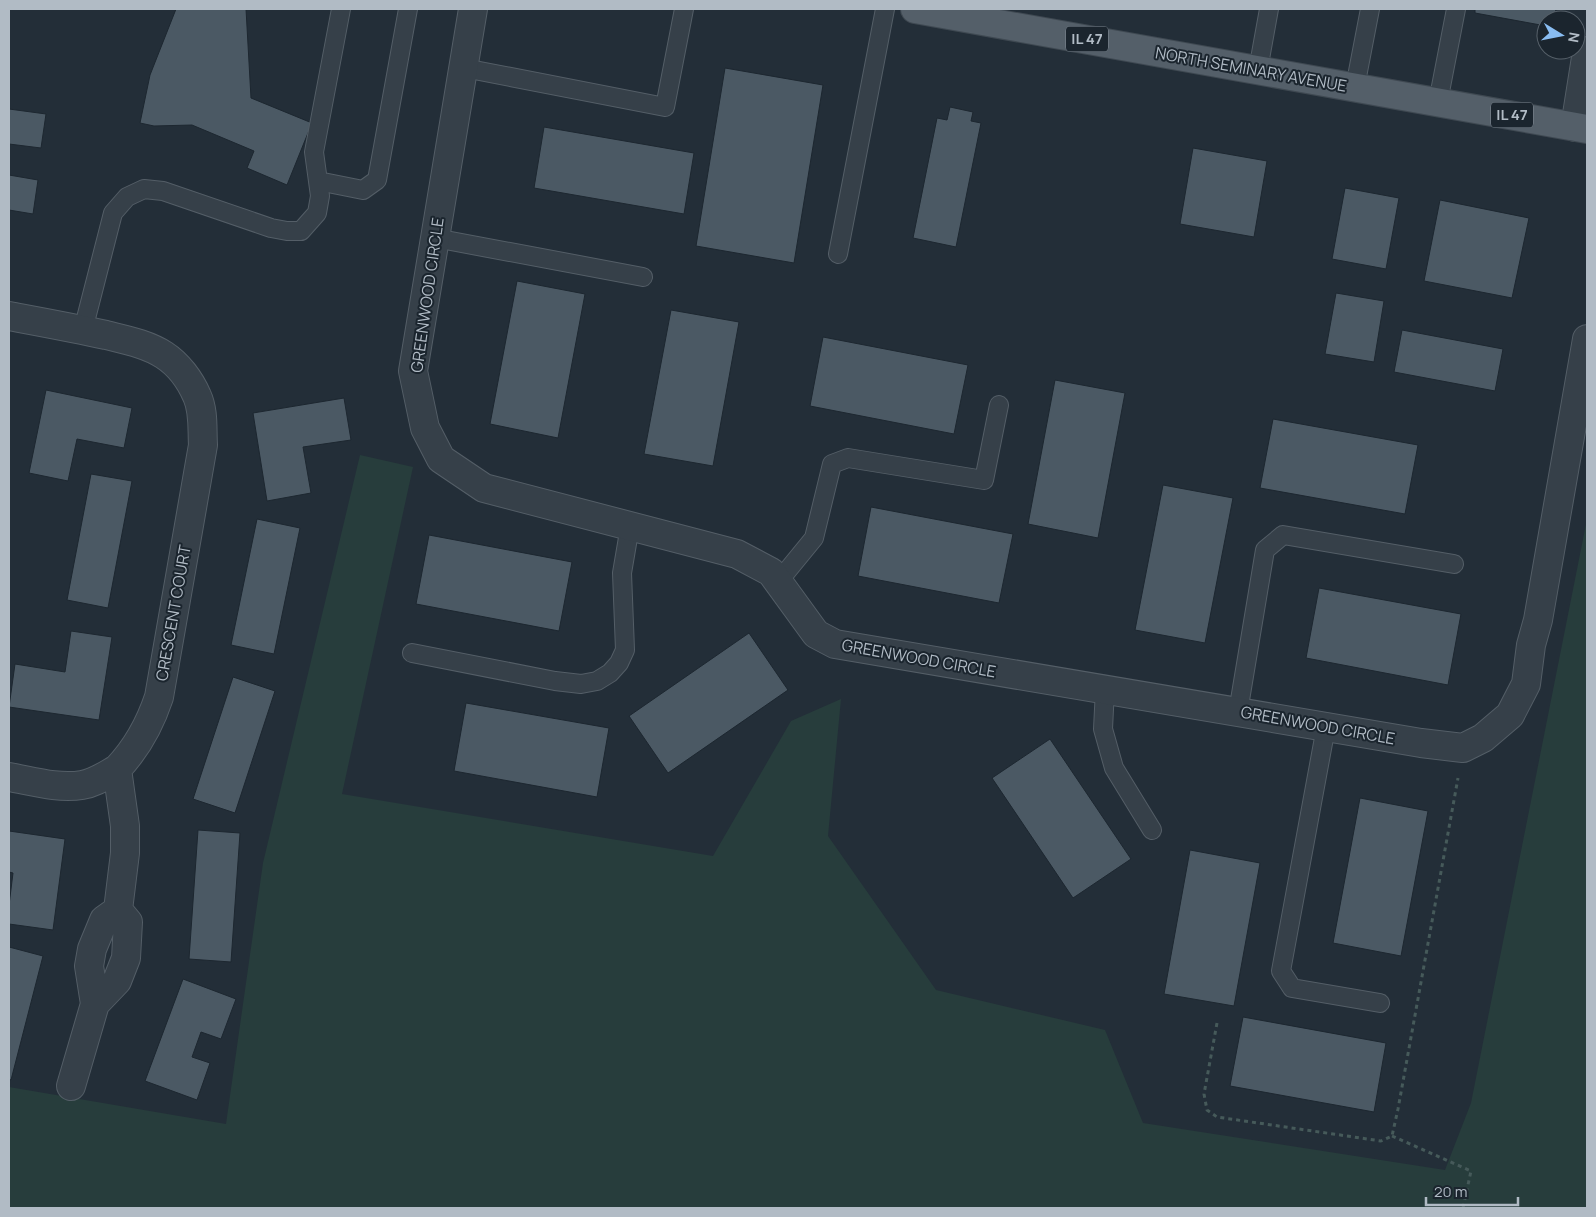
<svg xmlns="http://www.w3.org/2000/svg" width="1596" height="1217" font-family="Manrope,sans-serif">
<rect width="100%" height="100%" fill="#232e38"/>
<path fill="#273d3c" d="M360,455L413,467L342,794L713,856L791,721L841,699L828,836L936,990L1105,1030L1143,1123L1445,1170L1471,1103L1587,519V1208H9V1087L226,1124L263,863Z"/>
<path fill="#4b5964" stroke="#1d2730" d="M176,9H246L251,98L312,123L287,185L247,168L254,151L192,125L154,126L140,123L150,75Z
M1475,9H1556L1554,20H1546V26L1475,13Z
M725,68L823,85L794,263L696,246Z
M950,107L973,112L971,121L981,123L956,247L913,238L937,118L947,120Z
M9,109L46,114L41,148L9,144Z
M544,127L694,153L684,214L534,188Z
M1193,148L1267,161L1254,237L1180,224Z
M9,175L38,180L33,214L9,210Z
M1345,188L1399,198L1386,269L1332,259Z
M1440,200L1529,218L1512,298L1424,281Z
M517,281L585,294L558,438L490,424Z
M1336,293L1384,301L1374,362L1325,354Z
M671,310L739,322L713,466L644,454Z
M1402,330L1503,349L1495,391L1394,372Z
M823,337L968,365L954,434L810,406Z
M1055,380L1125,393L1098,538L1028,524Z
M46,390L132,408L124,448L77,439L68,481L29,473Z
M344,398L351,440L303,447L311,493L267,501L253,413Z
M1273,419L1418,445L1405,514L1260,488Z
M91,474L132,481L108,608L67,600Z
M1163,485L1233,498L1205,643L1135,630Z
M871,507L1013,534L999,603L858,576Z
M257,519L300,528L274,654L231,645Z
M429,535L572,562L559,631L416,604Z
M1319,588L1461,614L1448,685L1306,658Z
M71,631L112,637L99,720L9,707L15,664L65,672Z
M749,633L788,690L668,773L629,716Z
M233,677L275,691L235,813L193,799Z
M466,703L609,728L597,797L454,771Z
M1050,739L1131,859L1073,898L992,778Z
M1360,798L1428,811L1401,956L1333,943Z
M198,830L240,833L231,962L189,959Z
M9,831L65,839L53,930L9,924V905L13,873L9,872Z
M1190,850L1260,863L1234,1006L1164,994Z
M9,947L43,956L11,1080L9,1079Z
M183,979L236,999L221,1039L201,1032L192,1057L210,1063L197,1100L145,1081Z
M1243,1017L1386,1043L1374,1112L1230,1086Z"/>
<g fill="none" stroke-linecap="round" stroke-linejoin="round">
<defs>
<path id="lane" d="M464,68L665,107L684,9
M1258,70L1269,9
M1355,87L1370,9
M1438,102L1456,9
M318,181L363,190L377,180L408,9
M435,238L643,277
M838,254L885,9
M83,330L113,213L127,197L144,189L163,191L271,228L287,231H301L317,213L320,196L314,152L341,9
M778,582L814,538L832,464L848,458L984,480L999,405
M412,653L555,681L581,684L597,681L610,673L619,663L625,650L622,573L630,526
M1105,689L1103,729L1114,768L1152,830
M1238,712L1265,550L1283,535L1454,564
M1326,727L1281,971L1292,988L1380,1003"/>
<path id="street" d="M473,9L413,371L425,428L441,459L484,488L737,554L771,572L816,634L835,644L1421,743L1463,748L1483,738L1510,715L1526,684L1531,645L1538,620L1587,339
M1575,127L1587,51
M9,316C41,322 74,328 106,335C126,340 147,344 164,355C178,364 190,380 197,396C204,411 202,429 203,445L159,697C150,724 137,748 117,769L125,826V853L118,910L128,922L126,958L117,981L95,1004L71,1086
M9,777C32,781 58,789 82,785C95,783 106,775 117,769
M95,1004L89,966L92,949L104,920L118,910"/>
<path id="primary" d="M915,9L1587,129"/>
</defs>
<use href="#lane" stroke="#545e67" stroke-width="20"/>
<use href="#street" stroke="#545e67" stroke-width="30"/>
<use href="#primary" stroke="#3f4952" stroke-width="30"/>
<path stroke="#465a5a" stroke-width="3" stroke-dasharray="4 4" stroke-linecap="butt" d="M1217,1023L1204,1094L1207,1110L1217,1117L1381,1141L1392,1136L1398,1109L1458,778
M1392,1136L1471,1171L1463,1208"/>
<use href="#lane" stroke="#364049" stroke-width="18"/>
<use href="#street" stroke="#364049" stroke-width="28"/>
<use href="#primary" stroke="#545f69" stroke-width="28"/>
</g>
<g text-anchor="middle" stroke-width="4" stroke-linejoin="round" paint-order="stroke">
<g fill="#1b252e" stroke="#848e98" stroke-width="1">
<rect x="1066" y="26.5" width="42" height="25" rx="4"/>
<rect x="1491" y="102.5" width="42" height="25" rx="4"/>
</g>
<g font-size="15" font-weight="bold" fill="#b1bbc5">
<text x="1087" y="44">IL 47</text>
<text x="1512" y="120">IL 47</text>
</g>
<g font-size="16" fill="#b1bbc5" stroke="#1b252e">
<text transform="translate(1251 69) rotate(10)" y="6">NORTH SEMINARY AVENUE</text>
<text transform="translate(427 295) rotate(-82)" y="6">GREENWOOD CIRCLE</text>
<text transform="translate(173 613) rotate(-80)" y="6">CRESCENT COURT</text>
<text transform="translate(919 658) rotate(10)" y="6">GREENWOOD CIRCLE</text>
<text transform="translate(1318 725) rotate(10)" y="6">GREENWOOD CIRCLE</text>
</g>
</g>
<rect width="1596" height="1217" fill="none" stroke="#b1bbc5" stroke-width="20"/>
<g transform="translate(1561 35) rotate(100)"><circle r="24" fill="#1b252e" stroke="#57616a"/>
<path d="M0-4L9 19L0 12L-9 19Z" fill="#89bdf2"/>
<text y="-8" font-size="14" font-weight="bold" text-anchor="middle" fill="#b1bbc5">N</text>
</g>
<path d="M1426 1197v8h92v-8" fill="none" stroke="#b1bbc5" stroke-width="2.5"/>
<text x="1434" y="1197" font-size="15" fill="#b1bbc5" stroke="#1b252e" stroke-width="4" paint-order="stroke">20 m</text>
</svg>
